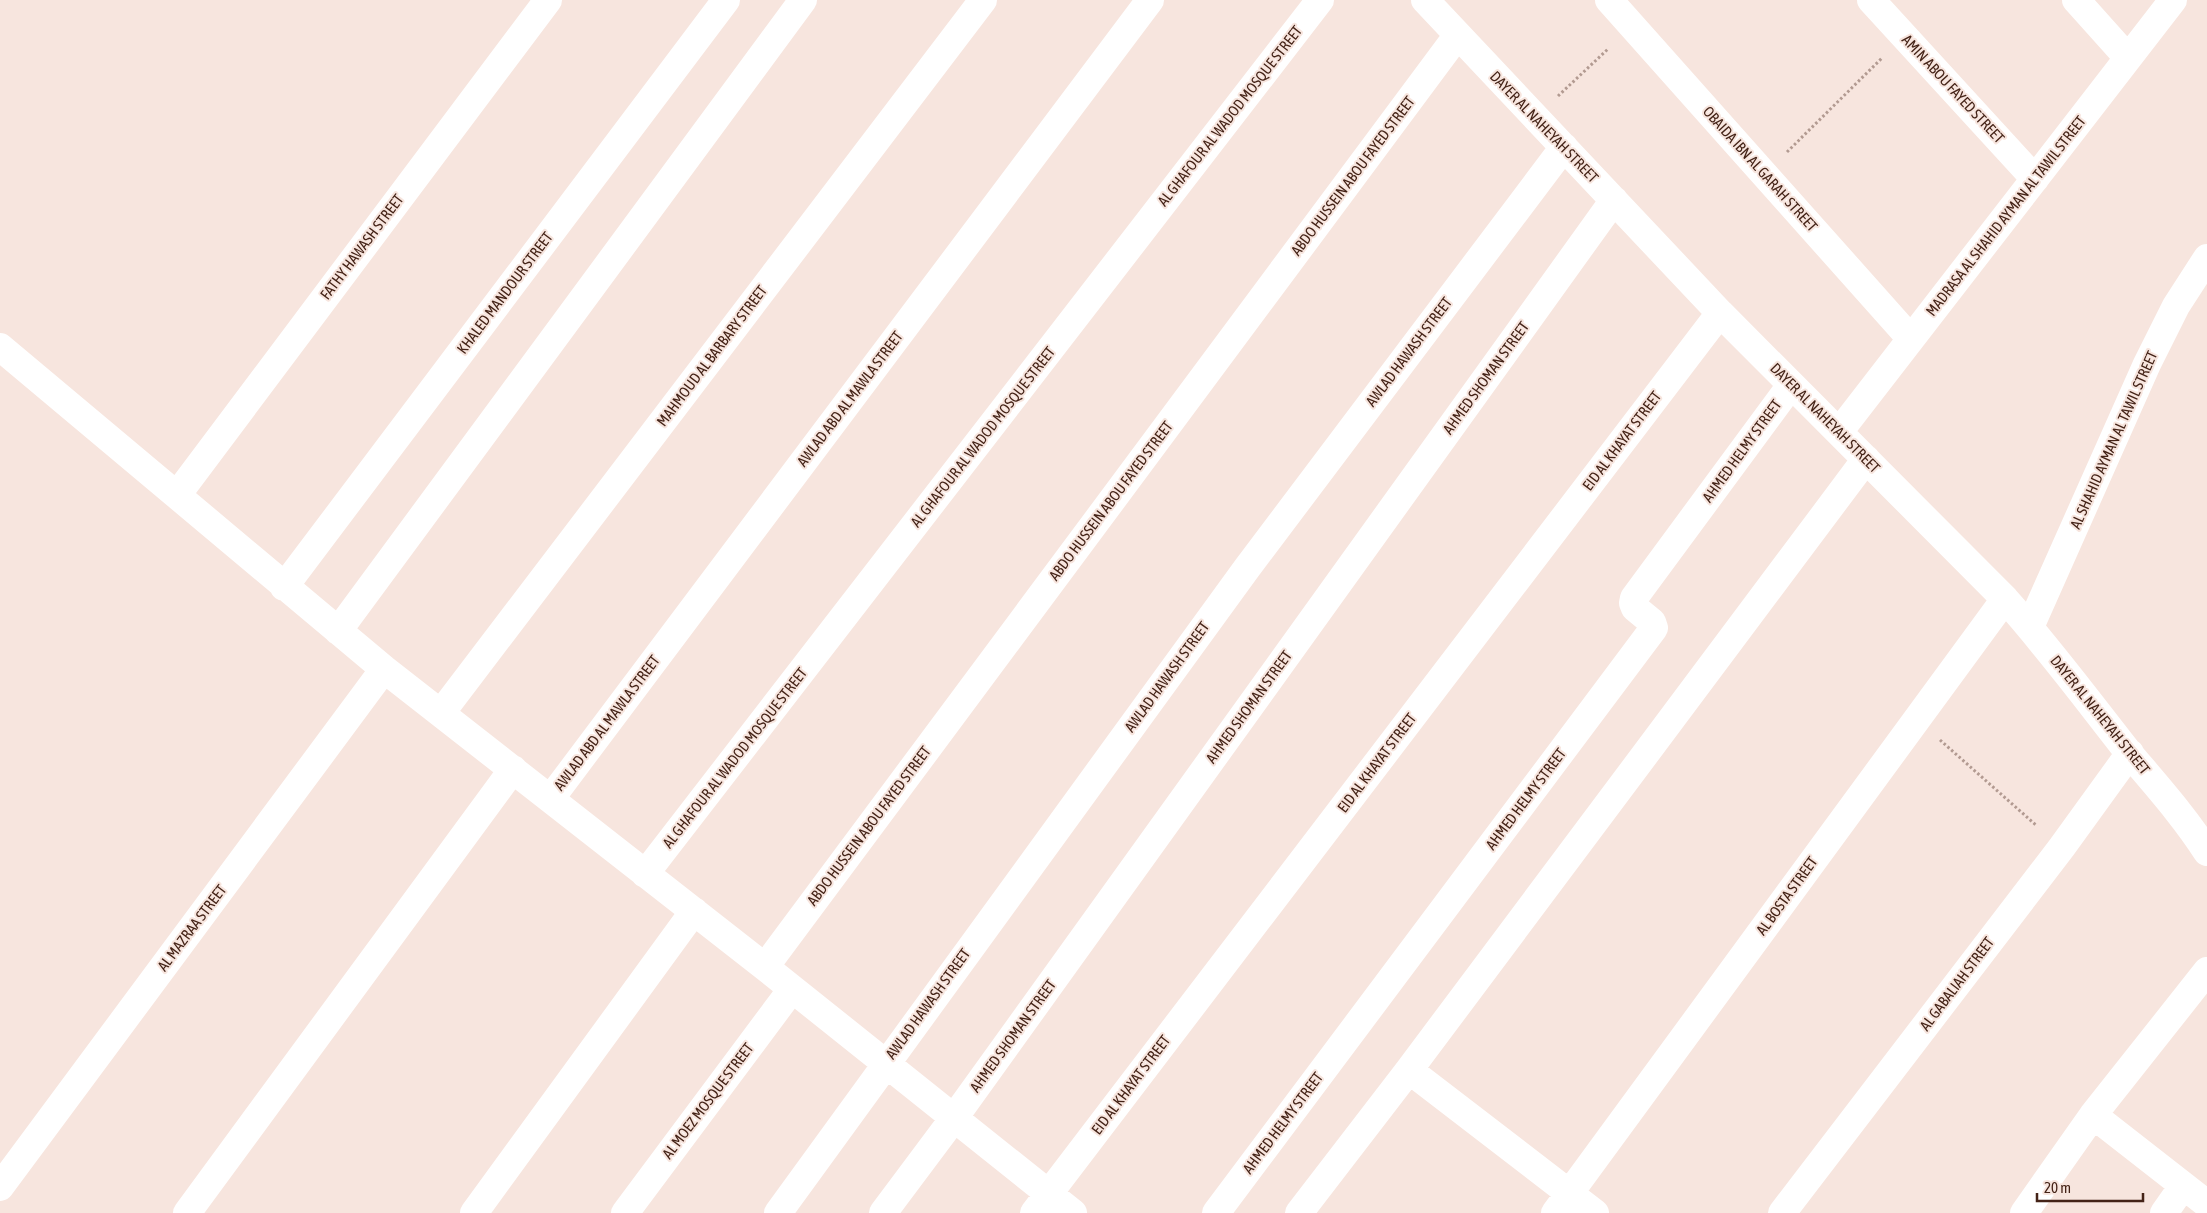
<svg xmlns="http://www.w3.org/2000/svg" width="2207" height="1213" font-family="'Asap Condensed',sans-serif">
<rect width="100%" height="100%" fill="#f7e5de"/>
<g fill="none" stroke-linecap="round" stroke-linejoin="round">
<path stroke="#b29a91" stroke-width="3" stroke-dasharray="2.5 2.5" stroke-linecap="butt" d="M1558,96L1608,49
M1787,152L1882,58
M1940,740L2037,826"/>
<path stroke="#fff" stroke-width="28" d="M1425,0L1720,313L2005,599C2049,648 2088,701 2129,753C2156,785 2184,816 2207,852
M1609,0L1911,339
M1871,0L2035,179
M2076,0L2128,58
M0,347L384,669L765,967L1073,1213
M1839,432L2173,0
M177,495L548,0
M284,587L726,0
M2030,627L2147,364L2176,306L2207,258
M338,631L803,0
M441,713L983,0
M551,798L1150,0
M645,874L1320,0
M765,967L1457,36
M1409,1070L1595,1213
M2093,1115L2207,1204
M0,1187L384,669
M187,1213L513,769
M474,1213L694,911
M625,1213L792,989
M778,1213L1247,568L1564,147
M883,1213L954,1118L1614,200
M1034,1213L1720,313
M1216,1213L1654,628L1652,622L1635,608L1633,603L1634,598L1791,385
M1299,1213L1409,1070L1866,459
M1555,1213L2005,599
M1782,1213L2062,847L2130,753
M2024,1213L2093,1115L2207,971
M2164,1213L2183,1186"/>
</g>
<g text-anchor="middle" stroke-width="4" stroke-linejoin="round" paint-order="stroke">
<g font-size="15" fill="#442317" stroke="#f7e5de">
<text transform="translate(1953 89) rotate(47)" y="5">AMIN ABOU FAYED STREET</text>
<text transform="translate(1230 116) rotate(-52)" y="5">AL GHAFOUR AL WADOD MOSQUE STREET</text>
<text transform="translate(1544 127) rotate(46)" y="5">DAYER AL NAHEYAH STREET</text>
<text transform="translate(1760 169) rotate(48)" y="5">OBAIDA IBN AL GARAH STREET</text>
<text transform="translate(1353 176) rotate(-53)" y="5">ABDO HUSSEIN ABOU FAYED STREET</text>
<text transform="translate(2006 216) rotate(-52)" y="5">MADRASA AL SHAHID AYMAN AL TAWIL STREET</text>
<text transform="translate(362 247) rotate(-53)" y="5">FATHY HAWASH STREET</text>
<text transform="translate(505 293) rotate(-53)" y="5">KHALED MANDOUR STREET</text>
<text transform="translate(1409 352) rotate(-53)" y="5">AWLAD HAWASH STREET</text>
<text transform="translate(712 356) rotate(-53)" y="5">MAHMOUD AL BARBARY STREET</text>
<text transform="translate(1486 378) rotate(-54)" y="5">AHMED SHOMAN STREET</text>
<text transform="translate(850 399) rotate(-53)" y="5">AWLAD ABD AL MAWLA STREET</text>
<text transform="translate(1825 418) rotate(45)" y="5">DAYER AL NAHEYAH STREET</text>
<text transform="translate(983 437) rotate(-52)" y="5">AL GHAFOUR AL WADOD MOSQUE STREET</text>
<text transform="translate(2114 440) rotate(-66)" y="5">AL SHAHID AYMAN AL TAWIL STREET</text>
<text transform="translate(1622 441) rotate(-53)" y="5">EID AL KHAYAT STREET</text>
<text transform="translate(1742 451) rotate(-54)" y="5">AHMED HELMY STREET</text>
<text transform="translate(1111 501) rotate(-53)" y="5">ABDO HUSSEIN ABOU FAYED STREET</text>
<text transform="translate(1167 677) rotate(-54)" y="5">AWLAD HAWASH STREET</text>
<text transform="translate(1249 707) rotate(-54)" y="5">AHMED SHOMAN STREET</text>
<text transform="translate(2100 715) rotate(51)" y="5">DAYER AL NAHEYAH STREET</text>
<text transform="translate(607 723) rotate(-53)" y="5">AWLAD ABD AL MAWLA STREET</text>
<text transform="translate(735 758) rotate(-52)" y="5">AL GHAFOUR AL WADOD MOSQUE STREET</text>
<text transform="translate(1377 763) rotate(-53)" y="5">EID AL KHAYAT STREET</text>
<text transform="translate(1526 799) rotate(-53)" y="5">AHMED HELMY STREET</text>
<text transform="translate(869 826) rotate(-53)" y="5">ABDO HUSSEIN ABOU FAYED STREET</text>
<text transform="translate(1787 896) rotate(-54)" y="5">AL BOSTA STREET</text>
<text transform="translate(192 928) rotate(-53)" y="5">AL MAZRAA STREET</text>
<text transform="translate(1957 984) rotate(-53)" y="5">AL GABALIAH STREET</text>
<text transform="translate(928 1004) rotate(-54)" y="5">AWLAD HAWASH STREET</text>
<text transform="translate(1013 1036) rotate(-54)" y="5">AHMED SHOMAN STREET</text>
<text transform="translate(1131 1085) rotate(-53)" y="5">EID AL KHAYAT STREET</text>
<text transform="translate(708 1101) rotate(-53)" y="5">AL MOEZ MOSQUE STREET</text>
<text transform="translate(1283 1123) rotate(-53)" y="5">AHMED HELMY STREET</text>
</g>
</g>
<path d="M2037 1193v8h106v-8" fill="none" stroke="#442317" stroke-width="2.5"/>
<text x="2044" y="1193" font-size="15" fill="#442317" stroke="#f7e5de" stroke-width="4" paint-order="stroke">20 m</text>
</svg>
